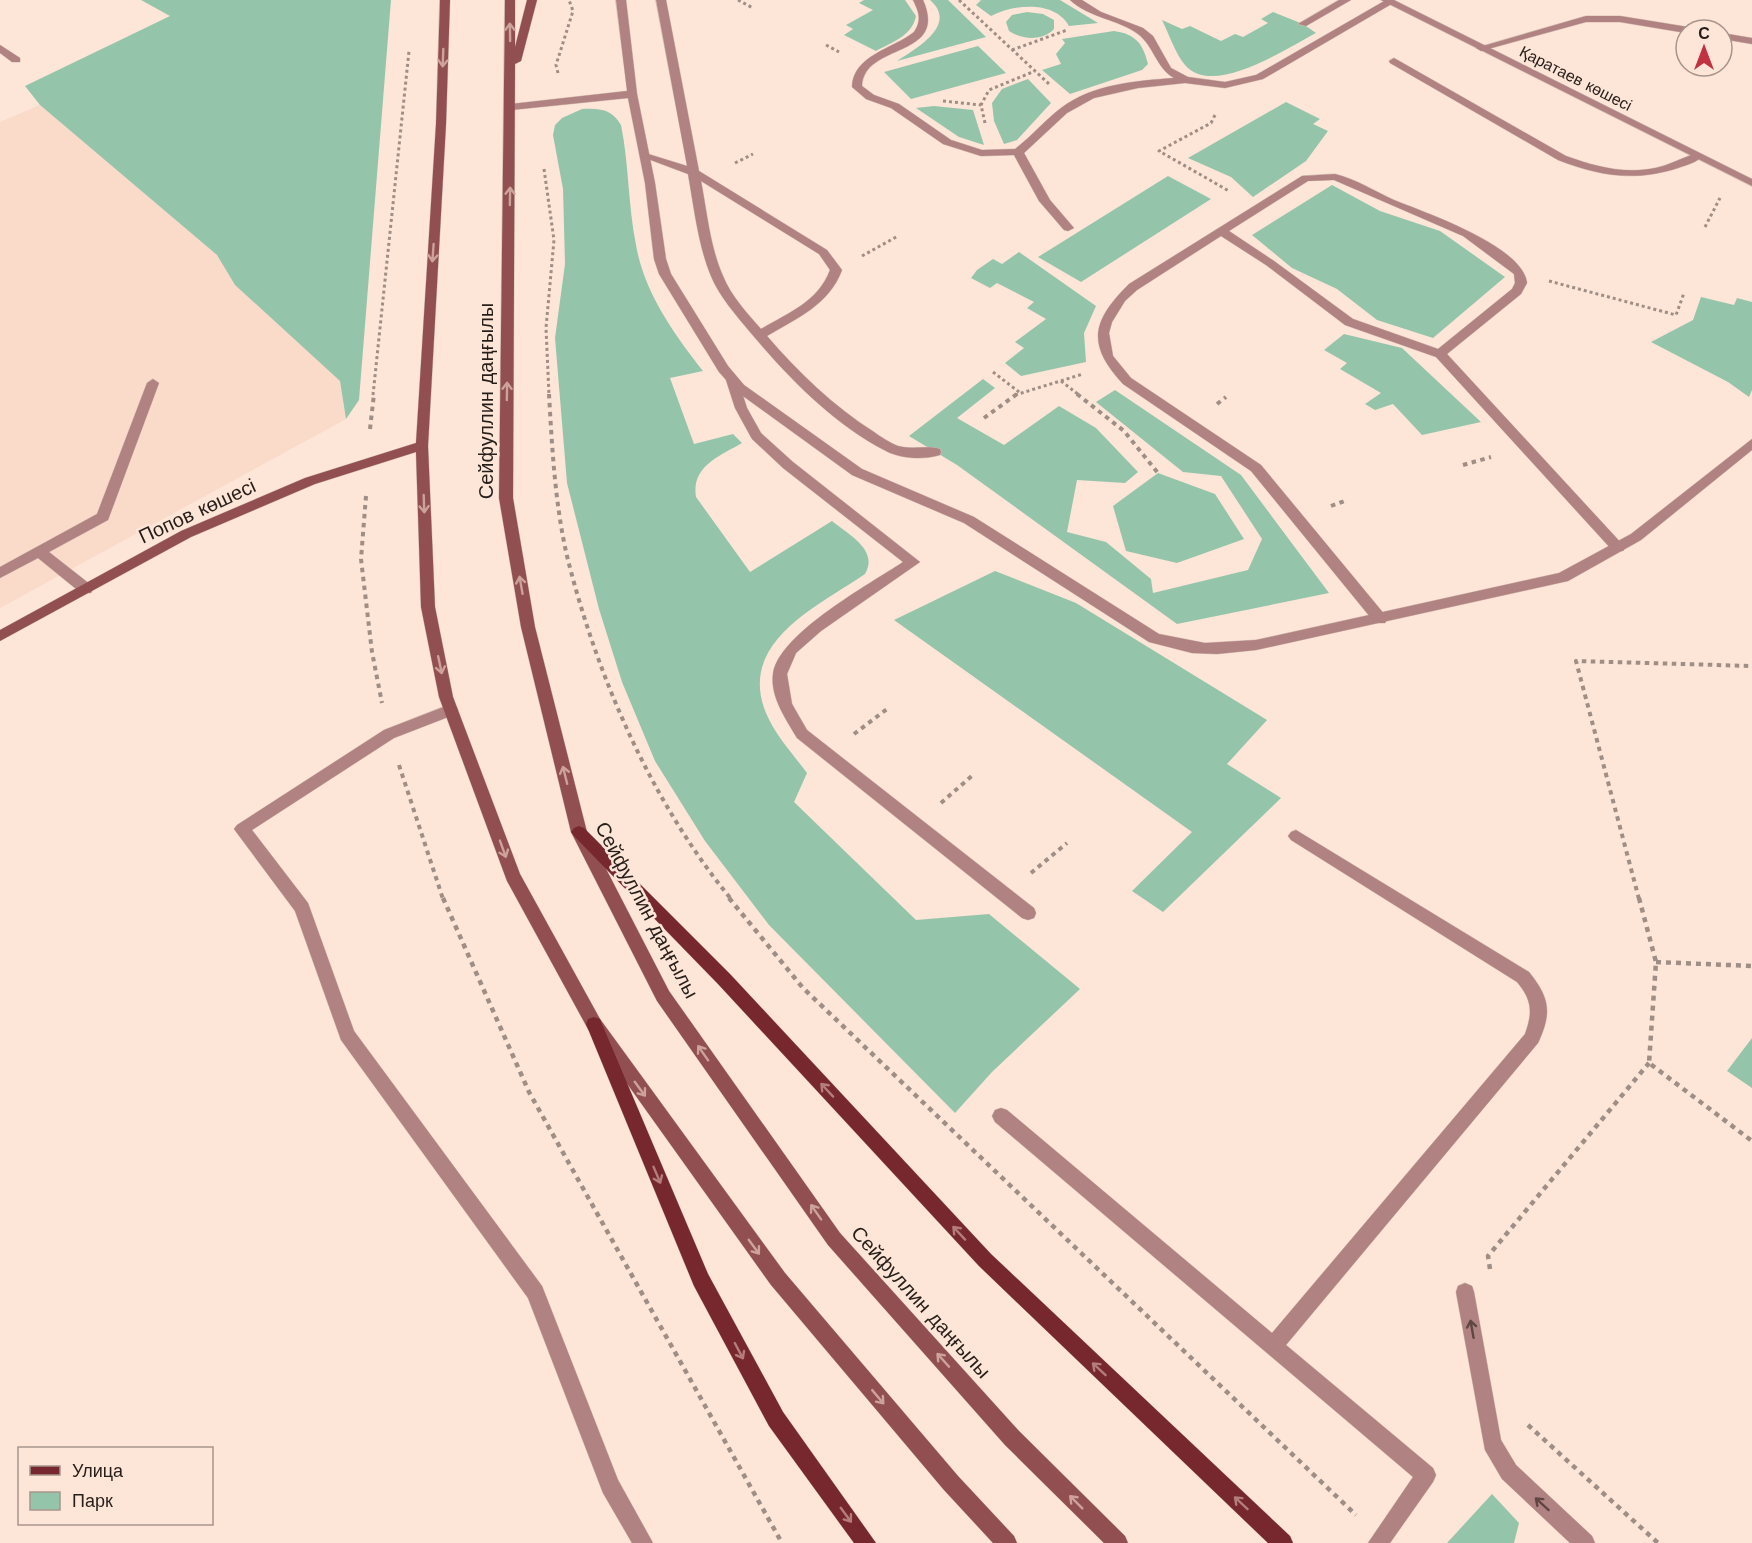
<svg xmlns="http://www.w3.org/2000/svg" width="1752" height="1543" font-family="'Work Sans',sans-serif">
<rect width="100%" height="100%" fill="#fde5d8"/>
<path fill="#fadac9" d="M40,105L217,255L235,285L340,381L346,419L0,608V122Z"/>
<path fill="#94c5ab" d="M141,0H391L359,400L346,419L340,381L235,285L217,255L40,105L25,86L170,16Z
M864,0H905L916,16C912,36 892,42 876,51L844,35L853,29L846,25L873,10L859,3Z
M930,0H948L986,37L897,61C915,49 959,25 930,0Z
M981,0H1060L1098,23L1069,26C1055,0 1014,4 991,16L976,5Z
M1027,12L1043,14L1054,20V29C1043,41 1022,40 1009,31L1006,22L1012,15Z
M1273,12L1303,24L1316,33C1287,48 1213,98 1185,65C1175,53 1169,34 1162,20L1182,29L1190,26L1221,41L1235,34L1243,37L1268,23L1261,19Z
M1114,31C1135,34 1143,43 1148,64L1142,70L1070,94L1042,70L1061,64L1056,54L1065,43L1062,39Z
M978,46L1006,73L911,99L884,72Z
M1028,79L1051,103L1017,140L1004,144L994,121L992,103L1002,89Z
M1286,102L1320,119L1313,124L1328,131L1306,161L1253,197L1231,177L1188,158Z
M934,106L973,110L984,145L959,137L916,108Z
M582,109C599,108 612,109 621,125C629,164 628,205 636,245C644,292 674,334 703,371L670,378L694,444L733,434L742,443C720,456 691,466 696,497L750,572L832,521C849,535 879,550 865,574C817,607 737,642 766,713C775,735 793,754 807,773L794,802L916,920L989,914L1080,989L992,1072L955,1113L769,925L705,841L655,761L622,682L599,609L567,483L555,338L565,264L563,189L553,135L555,125L562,118Z
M1168,176L1211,199L1081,282L1038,257Z
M1332,185L1380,211L1440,231L1505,277L1433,338L1377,320L1337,289L1292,268L1252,235Z
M1019,252L1096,306L1084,333L1086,362L1021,376L1005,363L1024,348L1015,342L1046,319L1027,308L1034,302L997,283L990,288L971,278L977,270L993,259L1002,264Z
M1701,297L1734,305L1737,298L1752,302V390L1749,397L1728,382L1651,342L1693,320Z
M1344,334L1402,348L1481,422L1422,435L1393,404L1375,410L1365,404L1381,393L1340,369L1347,363L1324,350Z
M983,379L995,388L957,418L1004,445L1059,406L1096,428L1138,472L1125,483L1077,480L1067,532L1106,542L1151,579L1153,593L1248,570L1262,539L1221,476L1183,472L1096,402L1115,390L1241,475L1329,593L1177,624L957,465L909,436Z
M1158,473L1215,494L1244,539L1177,563L1126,551L1113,506Z
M995,571L1076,603L1267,720L1227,764L1281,798L1163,912L1132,891L1192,832L894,620Z
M1752,1038V1088L1727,1071Z
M1492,1494L1519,1523L1514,1543H1447Z"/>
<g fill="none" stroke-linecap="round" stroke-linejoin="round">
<defs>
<path id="lane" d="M656,0H666L699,171L827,250L842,270C829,305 797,318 767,336C798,372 833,406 874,432C881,437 890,443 898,446C912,450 926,445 940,449L941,452L940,455C924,460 901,459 886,451C833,424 788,377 750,332C736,315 719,296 711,276C698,245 694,207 688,174L640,156L645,153L687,166ZM701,181L819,254L830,270C818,302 788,313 761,329C747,313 731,296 723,276C710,247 707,212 701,181Z
M913,0H923C949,59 864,42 862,86L874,95L899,104L951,140L982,150L1015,149C1032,136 1045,120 1061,108C1093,84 1135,81 1174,78C1156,68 1154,46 1138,34C1118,19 1089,18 1070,0H1082L1101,12L1143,28L1153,36L1171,68L1188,77L1225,82L1256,75L1386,0L1395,2L1263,79L1225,88L1185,83L1138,88L1094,98L1067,113L1024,153L1050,200L1074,228L1068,231L1064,230L1039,201L1014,155L981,156L943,144L891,108L866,99L852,87C853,55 893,49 914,32C922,20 919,12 913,0Z
M1339,0H1351L1306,26L1298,24Z
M1586,16H1620L1688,27L1693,30H1686V33L1620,22H1586L1481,51L1476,48Z
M1722,33L1752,38V44L1722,39Z
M0,45L20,58V62H12L0,53Z
M1394,58L1566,156C1597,167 1629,176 1663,166C1675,162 1686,156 1698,153L1703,156C1697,162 1687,165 1678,168C1635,182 1599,176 1558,160L1390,63L1389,61Z
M1335,174C1356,179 1374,191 1394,200C1426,213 1523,246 1527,283L1521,294L1447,354L1623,545L1625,548L1623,551H1613L1436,357L1345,325L1266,265L1221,236L1137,290L1125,301L1112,322L1109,333L1113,356L1131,378L1261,465L1385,615L1387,619L1385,623H1375L1251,471L1123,384C1086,344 1092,321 1129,284L1302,176ZM1334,180L1463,236L1514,274L1515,283L1512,289L1438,349L1353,319L1274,261L1229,231L1308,181Z
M732,376L738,380L747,408L761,433L793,462L920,562L821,631L796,653L787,674L792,704L807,730L1034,908L1036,913L1034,918L1028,920L1022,918L797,738C786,719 770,697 773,674C778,634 870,584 903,562L783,468L752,439L735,408L726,380Z
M153,379L159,383L108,520L49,552L91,585L93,589L91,593H81L38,558L0,578V567L97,514L147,383Z
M451,704L456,706L458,710L456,714L394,738L252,830L308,903L354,1031L542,1286L618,1480L653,1543H632L603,1493L528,1298L341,1040L295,911L234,829L237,825L384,730Z
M1296,830L1529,972C1550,998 1552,1013 1538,1043L1286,1345L1433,1468L1436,1475L1433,1482L1390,1543H1368L1413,1477L995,1122L992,1116L995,1110L1001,1108L1007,1110L1272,1333L1525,1034C1533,1012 1532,1000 1517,982L1291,840L1288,836L1291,832Z
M1465,1283L1472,1286L1474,1292L1501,1440L1516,1465L1592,1536L1595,1543H1570L1502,1479L1485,1450L1456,1292L1458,1286Z"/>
<path id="street" d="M616,0H626L637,94L655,183L666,259L671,274L728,366L744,385L862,469L974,517L1159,634L1205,643L1256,640L1559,573L1631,534L1752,439V450L1641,540L1568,581L1256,650L1217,654L1192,653L1149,642L964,523L852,475L736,391L719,372L659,274L654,259L645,183L628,98L511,110L506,107L511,104L627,91Z
M1381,0H1394L1752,179V186Z"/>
<path id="secondary" d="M440,0H450L446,124L428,446L435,607L453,697L520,874L600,1019L785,1273L958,1476L1014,1536L1017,1543H993L944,1490L771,1285L588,1029L507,881L439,697L421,607L416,452L315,484L191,537L0,641V630L181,531L305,478L416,443L436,124Z
M505,0H515V47L527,0H537L521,61L515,64L513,498L535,627L587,832L669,991L840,1233L1019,1431L1125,1536L1128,1543H1104L1005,1445L828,1245L657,1001L571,832L521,627L499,498Z"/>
<path id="primary" d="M579,826L584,828L730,974L991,1254L1290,1536L1293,1543H1268L979,1266L718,984L574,836L571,832L574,828Z
M594,1017L600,1019L602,1024L708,1274L783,1412L876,1543H854L769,1426L694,1286L586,1024L588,1019Z"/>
</defs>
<use href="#lane" stroke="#d6c1b6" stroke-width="1"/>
<use href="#street" stroke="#d6c1b6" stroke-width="1"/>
<use href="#secondary" stroke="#d6c1b6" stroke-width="1"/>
<use href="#primary" stroke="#d6c1b6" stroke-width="1"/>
<path stroke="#9f8e85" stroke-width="3" stroke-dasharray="3 3" stroke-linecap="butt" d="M738,0L753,8
M959,0L1049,84
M826,45L839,52
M1012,50L1067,30
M558,73L556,65L573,11L569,0
M943,101L981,105
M1215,115L1211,123L1159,151L1229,191
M985,123L981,105L989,90L1035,71
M735,163L753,154
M544,169L554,240L546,328L549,395
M1705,227L1720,198
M862,256L898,236
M1549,281L1676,315L1684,293
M993,372L1019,392
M1061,381L1079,395
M373,395L409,51
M1015,395L1083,374"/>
<path stroke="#9f8e85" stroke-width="4" stroke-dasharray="4.5 4.5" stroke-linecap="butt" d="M549,394C552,447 555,504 567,556C597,677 652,803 731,899
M1077,394L1124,431L1158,473
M1217,404L1226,397
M984,418L1017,394
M370,429L374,394
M1463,465L1491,457
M366,496L361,559L372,652L382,703
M1331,506L1347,500
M854,734L887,709
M399,765L443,899
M941,803L974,774
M1031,873L1067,843
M1639,899L1576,661L1752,666"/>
<path stroke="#9f8e85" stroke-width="4.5" stroke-dasharray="5 5" stroke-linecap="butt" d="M443,898L529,1092L782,1543
M729,898L803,988L1356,1515
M1639,898L1656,962L1649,1063L1752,1141
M1656,962L1752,966
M1490,1269L1488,1256L1649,1063
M1528,1425L1658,1543"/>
<use href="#lane" fill="#b18282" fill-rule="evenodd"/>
<use href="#street" fill="#b18282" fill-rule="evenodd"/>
<use href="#secondary" fill="#914f51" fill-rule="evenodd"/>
<use href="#primary" fill="#77282f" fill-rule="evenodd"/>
</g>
<defs><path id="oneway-shaft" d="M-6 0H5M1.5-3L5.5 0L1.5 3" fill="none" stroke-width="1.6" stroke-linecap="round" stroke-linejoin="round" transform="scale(1.5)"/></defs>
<g stroke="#cca29b">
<use href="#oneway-shaft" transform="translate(510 32) rotate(-91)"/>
<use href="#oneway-shaft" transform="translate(443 58) rotate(92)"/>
<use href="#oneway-shaft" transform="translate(510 196) rotate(-89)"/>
<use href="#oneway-shaft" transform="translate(433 253) rotate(94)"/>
<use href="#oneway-shaft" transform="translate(507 391) rotate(-89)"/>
<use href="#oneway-shaft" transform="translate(424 504) rotate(88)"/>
<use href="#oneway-shaft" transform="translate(521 585) rotate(-100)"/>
<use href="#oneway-shaft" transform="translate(440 665) rotate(78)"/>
<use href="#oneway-shaft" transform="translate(565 775) rotate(-104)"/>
<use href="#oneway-shaft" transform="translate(503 849) rotate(70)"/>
<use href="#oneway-shaft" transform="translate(703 1053) rotate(-125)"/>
<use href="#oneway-shaft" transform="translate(640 1089) rotate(54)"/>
<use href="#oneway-shaft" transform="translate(816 1212) rotate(-125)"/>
<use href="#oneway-shaft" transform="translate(754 1247) rotate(54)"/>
<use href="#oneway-shaft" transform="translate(943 1360) rotate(-132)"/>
<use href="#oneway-shaft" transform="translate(878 1397) rotate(50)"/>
<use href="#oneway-shaft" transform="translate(1076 1502) rotate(-135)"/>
</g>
<g stroke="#b37d7b">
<use href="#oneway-shaft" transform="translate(827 1090) rotate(-133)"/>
<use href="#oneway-shaft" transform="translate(657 1175) rotate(67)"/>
<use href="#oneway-shaft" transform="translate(959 1233) rotate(-133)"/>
<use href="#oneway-shaft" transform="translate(739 1351) rotate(62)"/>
<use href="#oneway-shaft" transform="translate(1099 1369) rotate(-137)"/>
<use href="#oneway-shaft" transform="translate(1241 1503) rotate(-137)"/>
<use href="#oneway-shaft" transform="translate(846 1515) rotate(54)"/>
</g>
<g stroke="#5e4643">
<use href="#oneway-shaft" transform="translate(1472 1329) rotate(-100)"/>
<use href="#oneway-shaft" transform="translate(1542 1504) rotate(-138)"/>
</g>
<g text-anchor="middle" stroke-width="5" stroke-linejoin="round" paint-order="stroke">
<g font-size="16" fill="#261e19" stroke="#fde5d8">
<text transform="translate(1576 78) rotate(27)" y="6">Қаратаев көшесі</text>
</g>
<g font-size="20" fill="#261e19" stroke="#fde5d8">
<text transform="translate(486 401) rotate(-90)" y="7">Сейфуллин даңғылы</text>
<text transform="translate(197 511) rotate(-25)" y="7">Попов көшесі</text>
<text transform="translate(647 910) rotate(62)" y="7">Сейфуллин даңғылы</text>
<text transform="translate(921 1302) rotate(48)" y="7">Сейфуллин даңғылы</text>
</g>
</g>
<rect x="18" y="1447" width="195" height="78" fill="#fde5d8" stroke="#a7958c" stroke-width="1.5"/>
<rect x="30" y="1466" width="30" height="9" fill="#77282f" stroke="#a7958c" stroke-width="1.5"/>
<text x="72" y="1477" font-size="18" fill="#261e19">Улица</text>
<rect x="30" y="1492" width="30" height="18" fill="#94c5ab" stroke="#a7958c" stroke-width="1.5"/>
<text x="72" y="1507" font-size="18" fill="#261e19">Парк</text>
<g transform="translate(1704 48)"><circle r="28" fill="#fde5d8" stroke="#a7958c" stroke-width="1.5"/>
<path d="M0-4.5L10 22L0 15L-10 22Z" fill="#c1313f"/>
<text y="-9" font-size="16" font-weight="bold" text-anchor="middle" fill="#261e19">С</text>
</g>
</svg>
